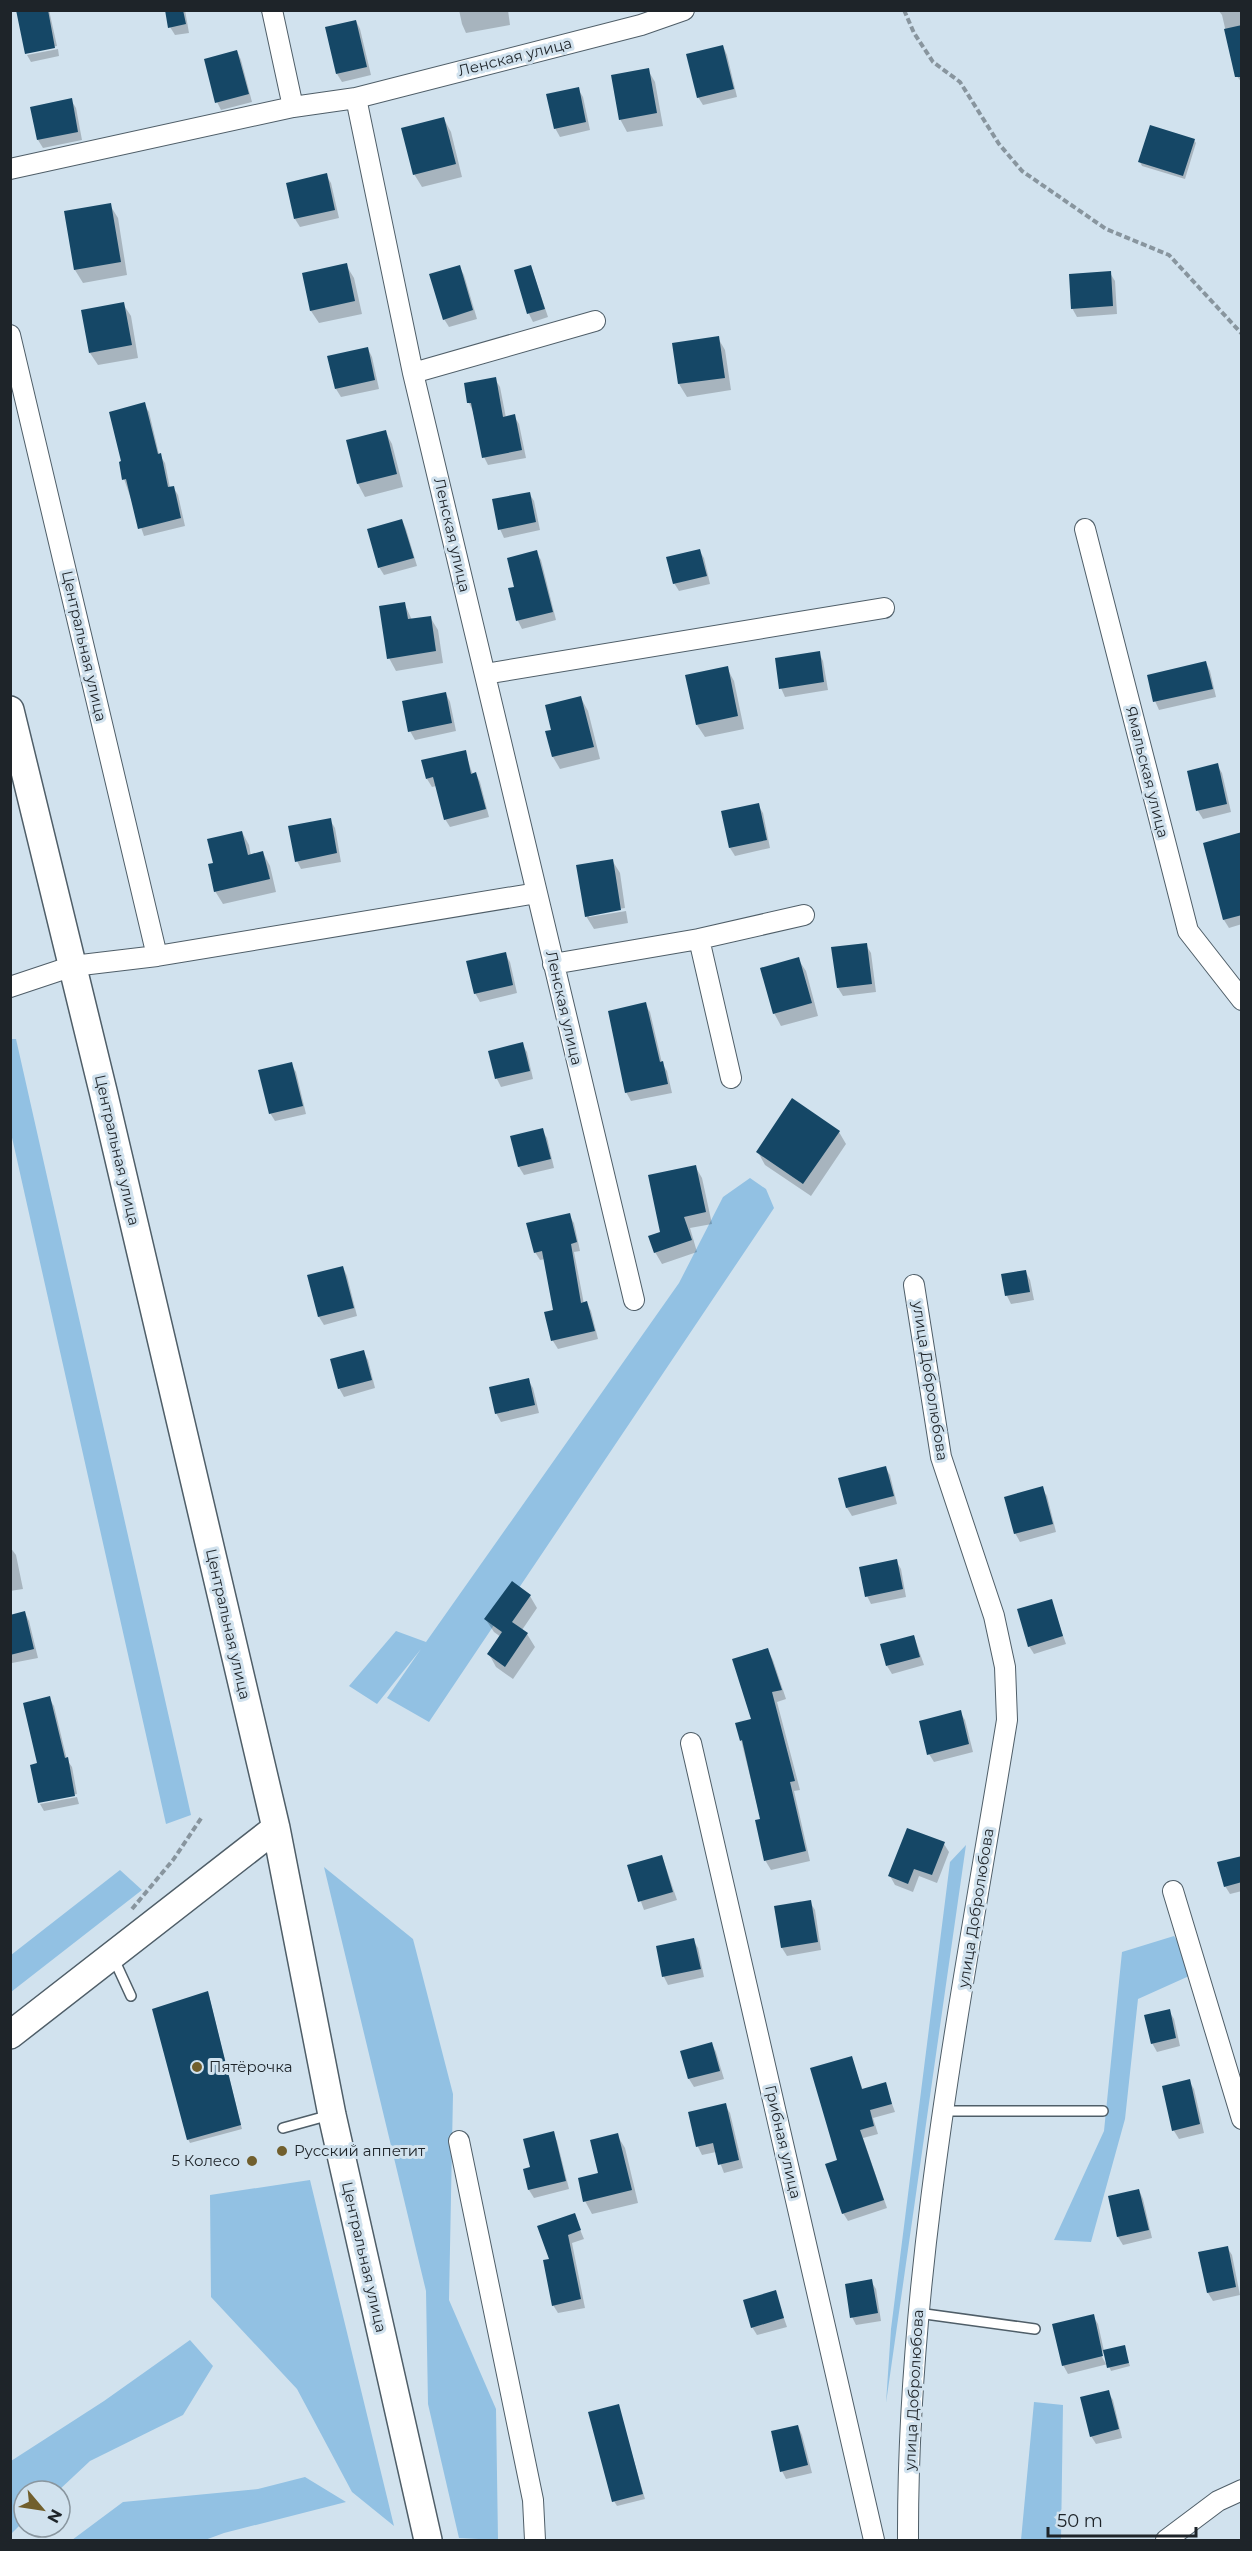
<svg xmlns="http://www.w3.org/2000/svg" width="1252" height="2551" font-family="Montserrat,sans-serif">
<rect width="100%" height="100%" fill="#d1e2ee"/>
<path fill="#92c1e3" d="M10,1039H16L191,1815L166,1824L11,1133Z
M750,1178L766,1189L774,1208L429,1722L387,1698L421,1649L377,1704L349,1686L396,1631L426,1642L679,1283L723,1197Z
M966,1845L886,2403L891,2329L950,1862Z
M324,1867L413,1939L453,2094L449,2300L496,2409L498,2540L459,2538L428,2404L426,2291Z
M120,1870L142,1890L11,1992V1955Z
M1174,1936L1198,1972L1138,1999L1125,2119L1091,2242L1054,2240L1104,2131L1122,1952Z
M310,2180L394,2526L352,2492L297,2389L211,2297L210,2195Z
M190,2340L213,2366L183,2415L90,2461L58,2491H24V2521L11,2534V2461L104,2401Z
M1034,2402L1063,2405L1061,2540H1021Z
M305,2477L346,2502L224,2533L205,2540H72L123,2502L258,2489Z"/>
<path fill="#0003" fill-rule="evenodd" d="M17,10H49L57,46L27,52V54Z
M167,10H185L189,33L175,35L170,27Z
M459,10H508L510,25L466,33L462,24Z
M1218,10H1242V83L1236,75L1222,15Z
M356,21L360,29L371,75L342,82L337,74Z
M723,46L727,55L737,97L703,105L698,97Z
M58,49L59,56L31,62L27,55Z
M237,51L241,60L252,102L221,110L217,102Z
M648,70L655,82L663,126L627,132L620,119Z
M578,89L583,97L590,130L560,137L555,128Z
M71,100L76,108L82,140L43,148L38,140Z
M444,119L451,132L462,177L422,187L414,174Z
M1194,140L1196,143L1185,179L1142,166L1140,162Z
M326,175L331,183L339,218L300,227L295,219Z
M110,205L118,218L127,275L83,283L75,270L66,212Z
M346,265L354,278L362,314L319,323L311,311L304,274Z
M459,266L464,275L477,319L449,327L444,319Z
M531,266L548,317L533,322L529,314Z
M1110,273L1115,281L1117,314L1077,317L1072,308Z
M123,304L131,316L138,358L98,365L90,353Z
M718,338L725,350L731,390L687,397L679,384L674,344Z
M368,349L372,357L379,389L341,397L336,389Z
M495,379L500,387L506,418L514,416L519,424L526,458L488,465L484,457L473,411L469,403Z
M144,404L149,412L159,454L165,463L170,488L173,487L178,495L185,526L144,536L124,479Z
M385,431L392,444L403,487L365,497L358,484L347,441Z
M529,493L534,501L540,530L504,538L500,529Z
M402,520L406,529L417,566L384,575L379,567Z
M699,550L704,558L710,584L679,591L674,583Z
M536,552L541,560L556,620L522,629L518,621L510,589L516,588Z
M404,603L412,620L430,617L438,630L443,663L396,671L389,658Z
M819,653L823,661L828,690L785,697L781,688Z
M1206,663L1210,671L1216,697L1159,710L1155,701Z
M727,668L734,681L744,729L705,737L697,725Z
M446,694L450,702L456,731L415,740L410,731Z
M581,698L588,711L600,759L560,769L553,757V731Z
M465,752L473,775L476,774L480,782L489,817L450,827L445,819L436,786L432,787L427,779Z
M1217,765L1222,773L1231,812L1203,819L1198,811L1189,772Z
M758,805L763,813L770,848L735,856L730,848L723,812Z
M330,820L335,828L341,862L301,869L297,861Z
M242,832L249,845L251,856L263,853L270,866L276,892L223,904L215,891V864Z
M1242,834V924L1229,928L1224,920Z
M612,860L620,873L625,908L589,914V917L626,911L628,923L594,929L586,916Z
M866,945L871,953L876,992L843,996L838,988Z
M505,954L510,962L517,993L480,1002L475,993Z
M798,959L806,971L818,1016L781,1026L774,1013Z
M645,1004L650,1012L662,1063L667,1071L672,1093L631,1101L626,1092Z
M522,1044L527,1052L533,1079L501,1087L497,1079L490,1052Z
M291,1064L296,1072L306,1114L275,1121L270,1113Z
M542,1130L547,1138L554,1168L524,1175L519,1167L512,1138Z
M839,1132L846,1144L811,1196L765,1165L758,1152Z
M695,1166L702,1178L712,1224L690,1228L697,1252L662,1264L655,1252L662,1233Z
M569,1215L574,1223L580,1251L574,1252L584,1304L587,1303L591,1311L598,1339L558,1349L553,1341L546,1313L555,1311L545,1259L540,1260L535,1252Z
M343,1267L347,1276L357,1316L324,1325L319,1317Z
M1026,1272L1030,1280L1034,1300L1011,1304L1007,1296L1003,1275Z
M363,1351L368,1360L375,1388L344,1397L339,1388Z
M528,1380L533,1388L539,1413L501,1422L496,1413Z
M885,1467L890,1475L897,1504L852,1516L847,1508L840,1479Z
M1042,1488L1047,1496L1056,1532L1020,1542L1015,1533Z
M10,1547L16,1555L23,1589L10,1591Z
M896,1561L901,1569L906,1597L871,1604L867,1596Z
M530,1596L537,1608L522,1630L527,1634L535,1647L513,1679L496,1667L489,1654L501,1637L494,1632L486,1620Z
M1051,1601L1066,1644L1034,1654L1029,1646Z
M25,1613L29,1621L38,1658L12,1663L10,1616Z
M914,1636L924,1665L892,1674L887,1666Z
M768,1650L773,1660L786,1699L777,1702L800,1790L794,1791L810,1861L771,1870L765,1860L761,1820L741,1740L752,1720Z
M49,1698L54,1706L67,1760L72,1767L77,1794L40,1801V1804L39,1764Z
M960,1712L965,1720L973,1752L934,1762L929,1754Z
M77,1797L79,1804L44,1811L40,1804Z
M944,1844L949,1852L937,1883L919,1876L913,1892L895,1885L890,1876Z
M662,1856L677,1900L644,1910L628,1866Z
M1242,1857V1891L1230,1894L1225,1886Z
M810,1902L815,1910L821,1950L787,1956L782,1948L776,1907Z
M693,1940L698,1948L704,1977L668,1985L664,1977L657,1947Z
M209,1996L242,2129L190,2143L188,2139Z
M1169,2011L1174,2019L1180,2046L1157,2052L1152,2043Z
M712,2044L716,2052L724,2079L694,2087L689,2079L682,2052Z
M851,2058L863,2090L885,2084L895,2112L873,2118L878,2134L863,2138L887,2208L848,2221L843,2213L839,2161Z
M1189,2081L1194,2089L1204,2133L1179,2139L1174,2131L1163,2087Z
M725,2105L730,2113L743,2168L724,2173L716,2152L702,2155L698,2147L690,2113Z
M553,2133L557,2141L569,2189L534,2198L529,2190L532,2168Z
M617,2135L625,2148L638,2203L592,2214L585,2201Z
M1139,2190L1143,2199L1152,2238L1123,2245L1118,2237L1110,2197Z
M574,2215L584,2239L572,2243L585,2308L558,2313L553,2305L551,2260Z
M1227,2247L1232,2255L1240,2295L1213,2301L1208,2293L1200,2253Z
M871,2281L876,2289L881,2321L856,2325L852,2317Z
M775,2292L787,2327L757,2335L752,2327Z
M1093,2316L1098,2324L1104,2351L1124,2347L1130,2366L1111,2371L1108,2364L1068,2374L1063,2365ZM1101,2349L1106,2358V2364L1098,2350Z
M1108,2392L1113,2400L1122,2438L1096,2444L1091,2436Z
M618,2406L645,2499L617,2506L614,2501Z
M798,2426L802,2435L812,2473L786,2479L782,2471Z"/>
<path fill="#154766" d="M16,10H48L55,48L25,54Z
M165,10H183L186,24L168,28Z
M356,20L367,67L336,74L325,27Z
M1242,25V77H1235L1224,29Z
M723,45L734,89L697,98L686,54Z
M237,50L249,94L215,103L204,59Z
M649,68L657,113L619,120L611,75Z
M579,87L586,122L554,129L546,94Z
M72,98L78,132L37,140L30,107Z
M444,117L456,164L413,175L401,128Z
M1150,125L1195,139L1183,176L1138,162Z
M327,173L335,210L294,219L286,183Z
M111,203L121,262L74,270L64,211Z
M347,263L355,301L310,311L302,273Z
M460,265L473,310L443,320L429,274Z
M531,265L545,309L527,314L514,270Z
M1111,271L1113,306L1071,309L1069,274Z
M124,302L132,345L89,353L81,310Z
M719,336L725,378L678,384L672,343Z
M368,347L375,380L335,389L327,356Z
M496,377L503,417L515,414L522,450L482,458L471,403H467L464,383Z
M145,402L158,454L161,453L168,487L174,486L181,518L138,529L126,479L122,480L119,462L121,461L109,412Z
M386,430L397,474L357,484L346,440Z
M530,492L536,522L498,530L492,499Z
M402,519L414,558L378,568L367,529Z
M700,549L707,576L673,584L666,557Z
M537,550L553,612L516,621L508,588L514,587L507,558Z
M405,602L408,619L431,616L436,651L387,659L379,606Z
M820,651L824,682L779,689L775,658Z
M1206,661L1213,689L1153,702L1147,675Z
M728,666L738,716L696,725L685,675Z
M446,692L452,723L408,732L402,701Z
M581,696L594,747L552,757L545,731L551,730L545,705Z
M466,750L471,774L476,772L486,809L444,820L433,777L426,779L421,760Z
M1218,763L1227,804L1196,811L1187,771Z
M759,803L767,840L729,848L721,811Z
M331,818L337,853L295,862L288,826Z
M242,831L248,855L263,851L270,879L214,892L208,864L213,863L207,839Z
M1242,832V915L1223,920L1203,843Z
M613,859L621,910L585,917L576,865Z
M867,943L872,984L837,988L831,947Z
M506,952L513,985L474,994L466,961Z
M799,957L812,1003L773,1014L760,968Z
M646,1002L660,1062L663,1061L668,1084L625,1093L608,1011Z
M523,1042L530,1071L495,1079L488,1051Z
M292,1062L303,1106L269,1114L258,1070Z
M792,1098L840,1131L803,1184L756,1152Z
M543,1128L551,1159L518,1167L510,1136Z
M696,1165L706,1212L684,1217L692,1240L654,1253L648,1236L660,1232L648,1175Z
M570,1213L577,1242L571,1244L581,1303L587,1301L595,1331L551,1341L544,1312L553,1310L542,1251L534,1253L526,1223Z
M343,1266L354,1308L318,1317L307,1275Z
M1026,1270L1030,1292L1005,1296L1001,1274Z
M364,1350L372,1380L338,1389L330,1359Z
M529,1378L535,1405L495,1414L489,1387Z
M886,1466L894,1496L846,1508L838,1478Z
M1043,1486L1053,1524L1014,1534L1004,1497Z
M897,1559L903,1589L865,1597L859,1567Z
M512,1581L531,1595L512,1622L528,1633L505,1667L487,1654L502,1632L484,1619Z
M1052,1599L1063,1636L1028,1647L1017,1609Z
M25,1611L34,1649L10,1655V1615Z
M914,1635L920,1657L886,1666L880,1644Z
M768,1648L782,1690L772,1692L795,1781L790,1782L806,1851L764,1861L755,1820L760,1819L742,1740L740,1741L735,1723L751,1719L732,1659Z
M50,1696L65,1758L68,1757L75,1796L38,1803L30,1765L37,1763L23,1703Z
M961,1710L969,1744L927,1755L919,1721Z
M907,1828L945,1842L932,1875L914,1869L908,1884L888,1876Z
M662,1855L673,1892L638,1902L627,1865Z
M1242,1856V1882L1224,1887L1217,1862Z
M811,1900L818,1942L781,1948L774,1906Z
M694,1938L701,1969L662,1977L656,1946Z
M208,1991L241,2125L187,2140L152,2009Z
M1170,2009L1176,2038L1151,2044L1144,2015Z
M712,2042L720,2071L688,2079L680,2051Z
M852,2056L862,2089L886,2082L892,2104L870,2110L874,2126L860,2130L884,2200L842,2214L825,2164L837,2160L810,2068Z
M1190,2079L1200,2124L1172,2131L1162,2086Z
M726,2103L739,2160L718,2165L713,2143L696,2147L688,2112Z
M554,2131L566,2181L528,2190L523,2169L530,2167L523,2139Z
M618,2133L632,2190L583,2202L578,2178L598,2173L590,2140Z
M1139,2189L1149,2230L1117,2237L1108,2196Z
M575,2213L581,2230L568,2235L581,2299L552,2306L543,2260L549,2259L537,2226Z
M1228,2246L1236,2287L1207,2293L1198,2252Z
M872,2279L878,2313L850,2318L845,2284Z
M776,2290L784,2318L751,2328L743,2300Z
M1094,2314L1103,2356L1062,2366L1052,2324Z
M1125,2345L1129,2363L1107,2368L1103,2350Z
M1109,2390L1119,2429L1090,2437L1080,2397Z
M619,2404L643,2494L612,2502L588,2412Z
M798,2425L808,2465L780,2472L771,2431Z"/>
<g fill="none" stroke-linecap="round" stroke-linejoin="round">
<defs>
<path id="lane" d="M113,1957L131,1996
M943,2111H1103
M283,2128L330,2115
M918,2313L1035,2329"/>
<path id="street" d="M272,10L293,107
M356,98L413,373L634,1300
M10,169L293,107L356,98L641,25L684,10
M10,335L157,956
M413,373L595,321
M1085,529L1188,931L1242,1000
M485,674L884,608
M699,939L731,1078
M553,964L699,939L804,915
M10,987L73,966L157,956L537,893
M691,1743L874,2540
M1173,1891L1242,2119
M459,2141L533,2500L535,2540
M908,2540C907,2264 963,1991 1007,1720L1005,1667L994,1616L941,1457L914,1285
M1166,2540L1218,2501L1242,2490"/>
<path id="secondary" d="M10,710L103,1091L276,1828L332,2115L428,2540
M10,2035L276,1828"/>
</defs>
<use href="#lane" stroke="#4f5e68" stroke-width="12"/>
<use href="#street" stroke="#4f5e68" stroke-width="22"/>
<use href="#secondary" stroke="#4f5e68" stroke-width="30"/>
<path stroke="#88959e" stroke-width="4" stroke-dasharray="6 3" stroke-linecap="butt" d="M904,10L914,33L933,62L960,82L999,144L1022,171L1106,229L1169,255L1242,334
M132,1909L173,1860L202,1817"/>
<use href="#lane" stroke="#fff" stroke-width="9"/>
<use href="#street" stroke="#fff" stroke-width="20"/>
<use href="#secondary" stroke="#fff" stroke-width="27"/>
</g>
<g fill="#715f2d" stroke="#d1e2ee" stroke-width="2">
<circle cx="197" cy="2067" r="6"/>
<circle cx="282" cy="2151" r="6"/>
<circle cx="252" cy="2161" r="6"/>
</g>
<g text-anchor="middle" stroke-width="6" stroke-linejoin="round" paint-order="stroke">
<g font-size="15" fill="#1e2429" stroke="#d1e2ee">
<text transform="translate(515 57) rotate(-14)" y="5">Ленская улица</text>
<text transform="translate(452 535) rotate(77)" y="5">Ленская улица</text>
<text transform="translate(84 646) rotate(77)" y="5">Центральная улица</text>
<text transform="translate(1147 772) rotate(76)" y="5">Ямальская улица</text>
<text transform="translate(564 1008) rotate(77)" y="5">Ленская улица</text>
<text transform="translate(117 1150) rotate(77)" y="5">Центральная улица</text>
<text transform="translate(930 1381) rotate(81)" y="5">улица Добролюбова</text>
<text transform="translate(228 1624) rotate(77)" y="5">Центральная улица</text>
<text transform="translate(976 1908) rotate(-81)" y="5">улица Добролюбова</text>
<text transform="translate(783 2142) rotate(77)" y="5">Грибная улица</text>
<text transform="translate(364 2257) rotate(77)" y="5">Центральная улица</text>
<text transform="translate(914 2390) rotate(-87)" y="5">улица Добролюбова</text>
</g>
<g font-size="15" fill="#1e2429" stroke="#d1e2ee" text-anchor="start">
<text x="209" y="2072">Пятёрочка</text>
<text x="294" y="2156">Русский аппетит</text>
<text x="240" y="2166" text-anchor="end">5 Колесо</text>
</g>
</g>
<rect width="1252" height="2551" fill="none" stroke="#1e2429" stroke-width="24"/>
<g transform="translate(42 2509) rotate(119)"><circle r="28" fill="#d1e2ee" stroke="#89969f" stroke-width="1.5"/>
<path d="M0-4.5L10 22L0 15L-10 22Z" fill="#715f2d"/>
<text y="-9" font-size="16" font-weight="bold" text-anchor="middle" fill="#1e2429">N</text>
</g>
<path d="M1048 2527v9h148v-9" fill="none" stroke="#1e2429" stroke-width="3"/>
<text x="1057" y="2527" font-size="18" fill="#1e2429" stroke="#d1e2ee" stroke-width="4.5" paint-order="stroke">50 m</text>
</svg>
